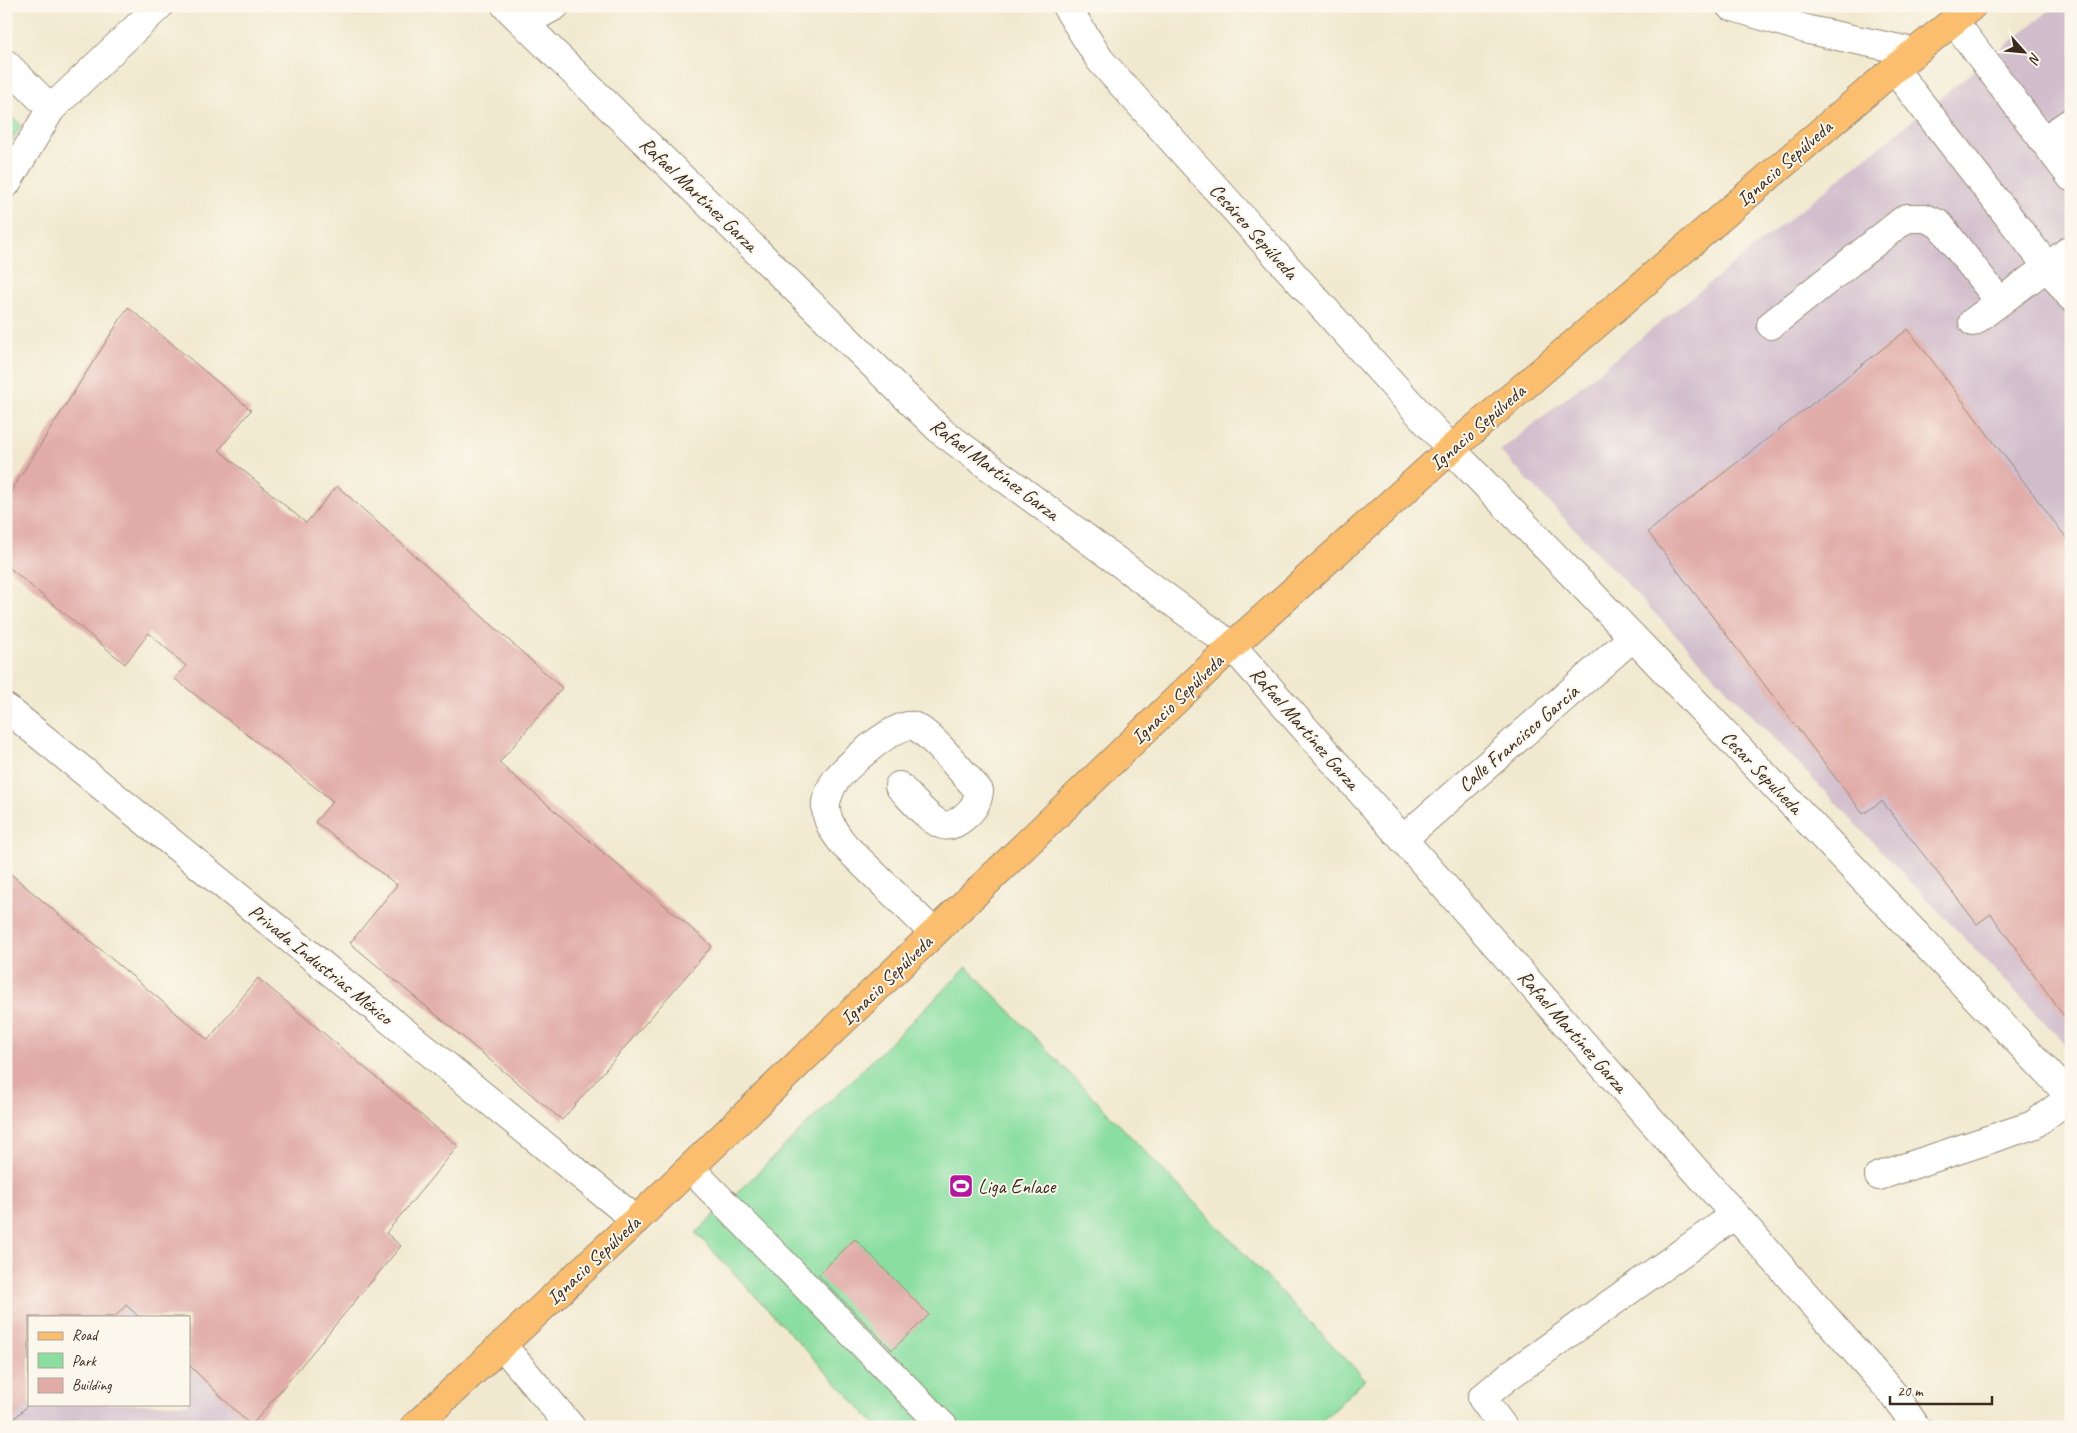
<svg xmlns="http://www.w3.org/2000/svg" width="2077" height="1433" font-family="Caveat,sans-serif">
<rect width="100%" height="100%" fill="#fbf7ec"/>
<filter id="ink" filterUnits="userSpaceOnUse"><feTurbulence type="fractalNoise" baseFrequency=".02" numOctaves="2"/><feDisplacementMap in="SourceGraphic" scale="10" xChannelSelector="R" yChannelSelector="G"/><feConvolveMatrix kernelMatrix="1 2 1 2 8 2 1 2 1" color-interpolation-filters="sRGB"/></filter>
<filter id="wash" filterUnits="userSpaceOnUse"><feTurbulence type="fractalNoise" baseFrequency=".0096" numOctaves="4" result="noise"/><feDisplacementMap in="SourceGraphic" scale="20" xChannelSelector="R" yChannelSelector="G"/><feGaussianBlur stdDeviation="1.12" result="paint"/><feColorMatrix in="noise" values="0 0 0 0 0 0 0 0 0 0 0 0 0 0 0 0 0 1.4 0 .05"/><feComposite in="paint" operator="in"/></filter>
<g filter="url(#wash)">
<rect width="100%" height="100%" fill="#f1e9cf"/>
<path fill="#d1bdcc" d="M2055,6H2071V1050L1500,451Z
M6,1189L139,1317H29V1404H189V1365L252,1427H6Z"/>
<path fill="#89dea0" stroke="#62845f" d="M6,111L21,125L6,151Z
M967,967L1365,1379L1316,1427H878L696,1233Z"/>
<g id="blocks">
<path fill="#e1aca8" d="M128,307L251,410L219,450L306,523L337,486L562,688L499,763L712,946L562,1120L350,943L397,885L315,822L333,801L175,679L186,666L149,633L125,664L6,565V499Z
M1908,329L2071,544V1026L1991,914L1977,924L1882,801L1863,814L1648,532Z
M6,870L208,1040L258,978L458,1146L386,1233L401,1246L251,1426L189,1365V1317H139L126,1305L115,1317H29V1404L6,1427Z
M855,1239L929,1315L892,1350L818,1275Z"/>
</g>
</g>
<g filter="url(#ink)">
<use href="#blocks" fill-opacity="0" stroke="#968a76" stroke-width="1"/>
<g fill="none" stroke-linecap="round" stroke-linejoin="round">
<defs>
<path id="minor" d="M506,6L941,431L1232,646L1895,1396L1916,1427
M1066,6L1100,60L1451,449L1633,637L2071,1097
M1730,6L1809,30L1914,52
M1954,21L2071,177
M524,23L555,6
M6,64L51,109
M1894,69L2071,297
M2043,141L2071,122
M6,184L51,109L159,6
M1973,322L2071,249
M1771,325L1906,218H1925L1939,224L2000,302
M6,708L636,1220
M899,786C909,796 930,822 943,825C951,827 958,822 964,817C972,811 978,802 979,791L973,784C960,770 929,731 913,726C896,721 845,767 835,781C831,787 828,795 826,802C824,819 835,834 845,846L934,933
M1403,839L1633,637
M690,1168L944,1427
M1879,1176L2033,1125L2071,1097
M502,1345L571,1427
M1503,1427L1482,1398L1510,1375L1735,1215"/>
<path id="major" d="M414,1427L636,1220L1232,646L1451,449L1894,69L1972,6"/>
</defs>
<use href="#minor" stroke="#968a76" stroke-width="30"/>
<use href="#major" stroke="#968a76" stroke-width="30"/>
<use href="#minor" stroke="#fff" stroke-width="28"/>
<use href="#major" stroke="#fbbe6e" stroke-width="28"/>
</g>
</g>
<defs>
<symbol id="stadium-square" viewBox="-11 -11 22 22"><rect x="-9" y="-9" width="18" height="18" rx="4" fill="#b5179e" stroke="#fbf7ec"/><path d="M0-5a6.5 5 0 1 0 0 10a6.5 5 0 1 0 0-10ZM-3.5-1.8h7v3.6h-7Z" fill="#fff"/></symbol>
</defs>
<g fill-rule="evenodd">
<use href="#stadium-square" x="947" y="1172" width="28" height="28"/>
</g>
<g text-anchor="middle" stroke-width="4" stroke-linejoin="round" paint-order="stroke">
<g font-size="20" fill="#3b2a1e" stroke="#fbf7ec">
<text transform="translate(1784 163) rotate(-41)" y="7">Ignacio Sepúlveda</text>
<text transform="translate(699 194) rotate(44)" y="7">Rafael Martínez Garza</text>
<text transform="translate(1254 231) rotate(48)" y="7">Cesáreo Sepúlveda</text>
<text transform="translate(1477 427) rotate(-41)" y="7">Ignacio Sepúlveda</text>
<text transform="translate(995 469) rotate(37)" y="7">Rafael Martínez Garza</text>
<text transform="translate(1177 699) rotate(-44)" y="7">Ignacio Sepúlveda</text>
<text transform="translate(1305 728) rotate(49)" y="7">Rafael Martínez Garza</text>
<text transform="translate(1518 738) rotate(-41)" y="7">Calle Francisco García</text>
<text transform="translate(1762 772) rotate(46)" y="7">Cesar Sepulveda</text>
<text transform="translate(321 964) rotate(39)" y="7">Privada Industrias México</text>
<text transform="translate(886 980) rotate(-44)" y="7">Ignacio Sepúlveda</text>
<text transform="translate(1573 1031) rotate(49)" y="7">Rafael Martínez Garza</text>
<text transform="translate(593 1260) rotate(-43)" y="7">Ignacio Sepúlveda</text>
</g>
<g font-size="20" fill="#3b2a1e" stroke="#fbf7ec" text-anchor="start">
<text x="978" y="1193">Liga Enlace</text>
</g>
</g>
<rect width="2077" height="1433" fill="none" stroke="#fbf7ec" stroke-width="25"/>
<rect x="28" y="1316" width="162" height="90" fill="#fbf7ec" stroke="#aea59a"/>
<rect x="38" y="1332" width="25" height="8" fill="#fbbe6e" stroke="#aea59a"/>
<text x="72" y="1340" font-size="15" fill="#3b2a1e">Road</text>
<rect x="38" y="1353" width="25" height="15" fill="#89dea0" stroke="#aea59a"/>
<text x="72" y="1366" font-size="15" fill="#3b2a1e">Park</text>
<rect x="38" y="1378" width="25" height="15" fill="#e1aca8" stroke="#aea59a"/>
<text x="72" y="1390" font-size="15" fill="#3b2a1e">Building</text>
<g transform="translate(2024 52) rotate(117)" stroke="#fbf7ec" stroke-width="4" paint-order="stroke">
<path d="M0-4L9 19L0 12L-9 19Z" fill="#3b2a1e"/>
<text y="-8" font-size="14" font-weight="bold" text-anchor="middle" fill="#3b2a1e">N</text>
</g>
<path d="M1890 1396v8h102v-8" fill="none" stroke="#3b2a1e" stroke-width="2.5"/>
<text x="1897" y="1396" font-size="15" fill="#3b2a1e" stroke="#fbf7ec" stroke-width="4" paint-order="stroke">20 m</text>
</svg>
